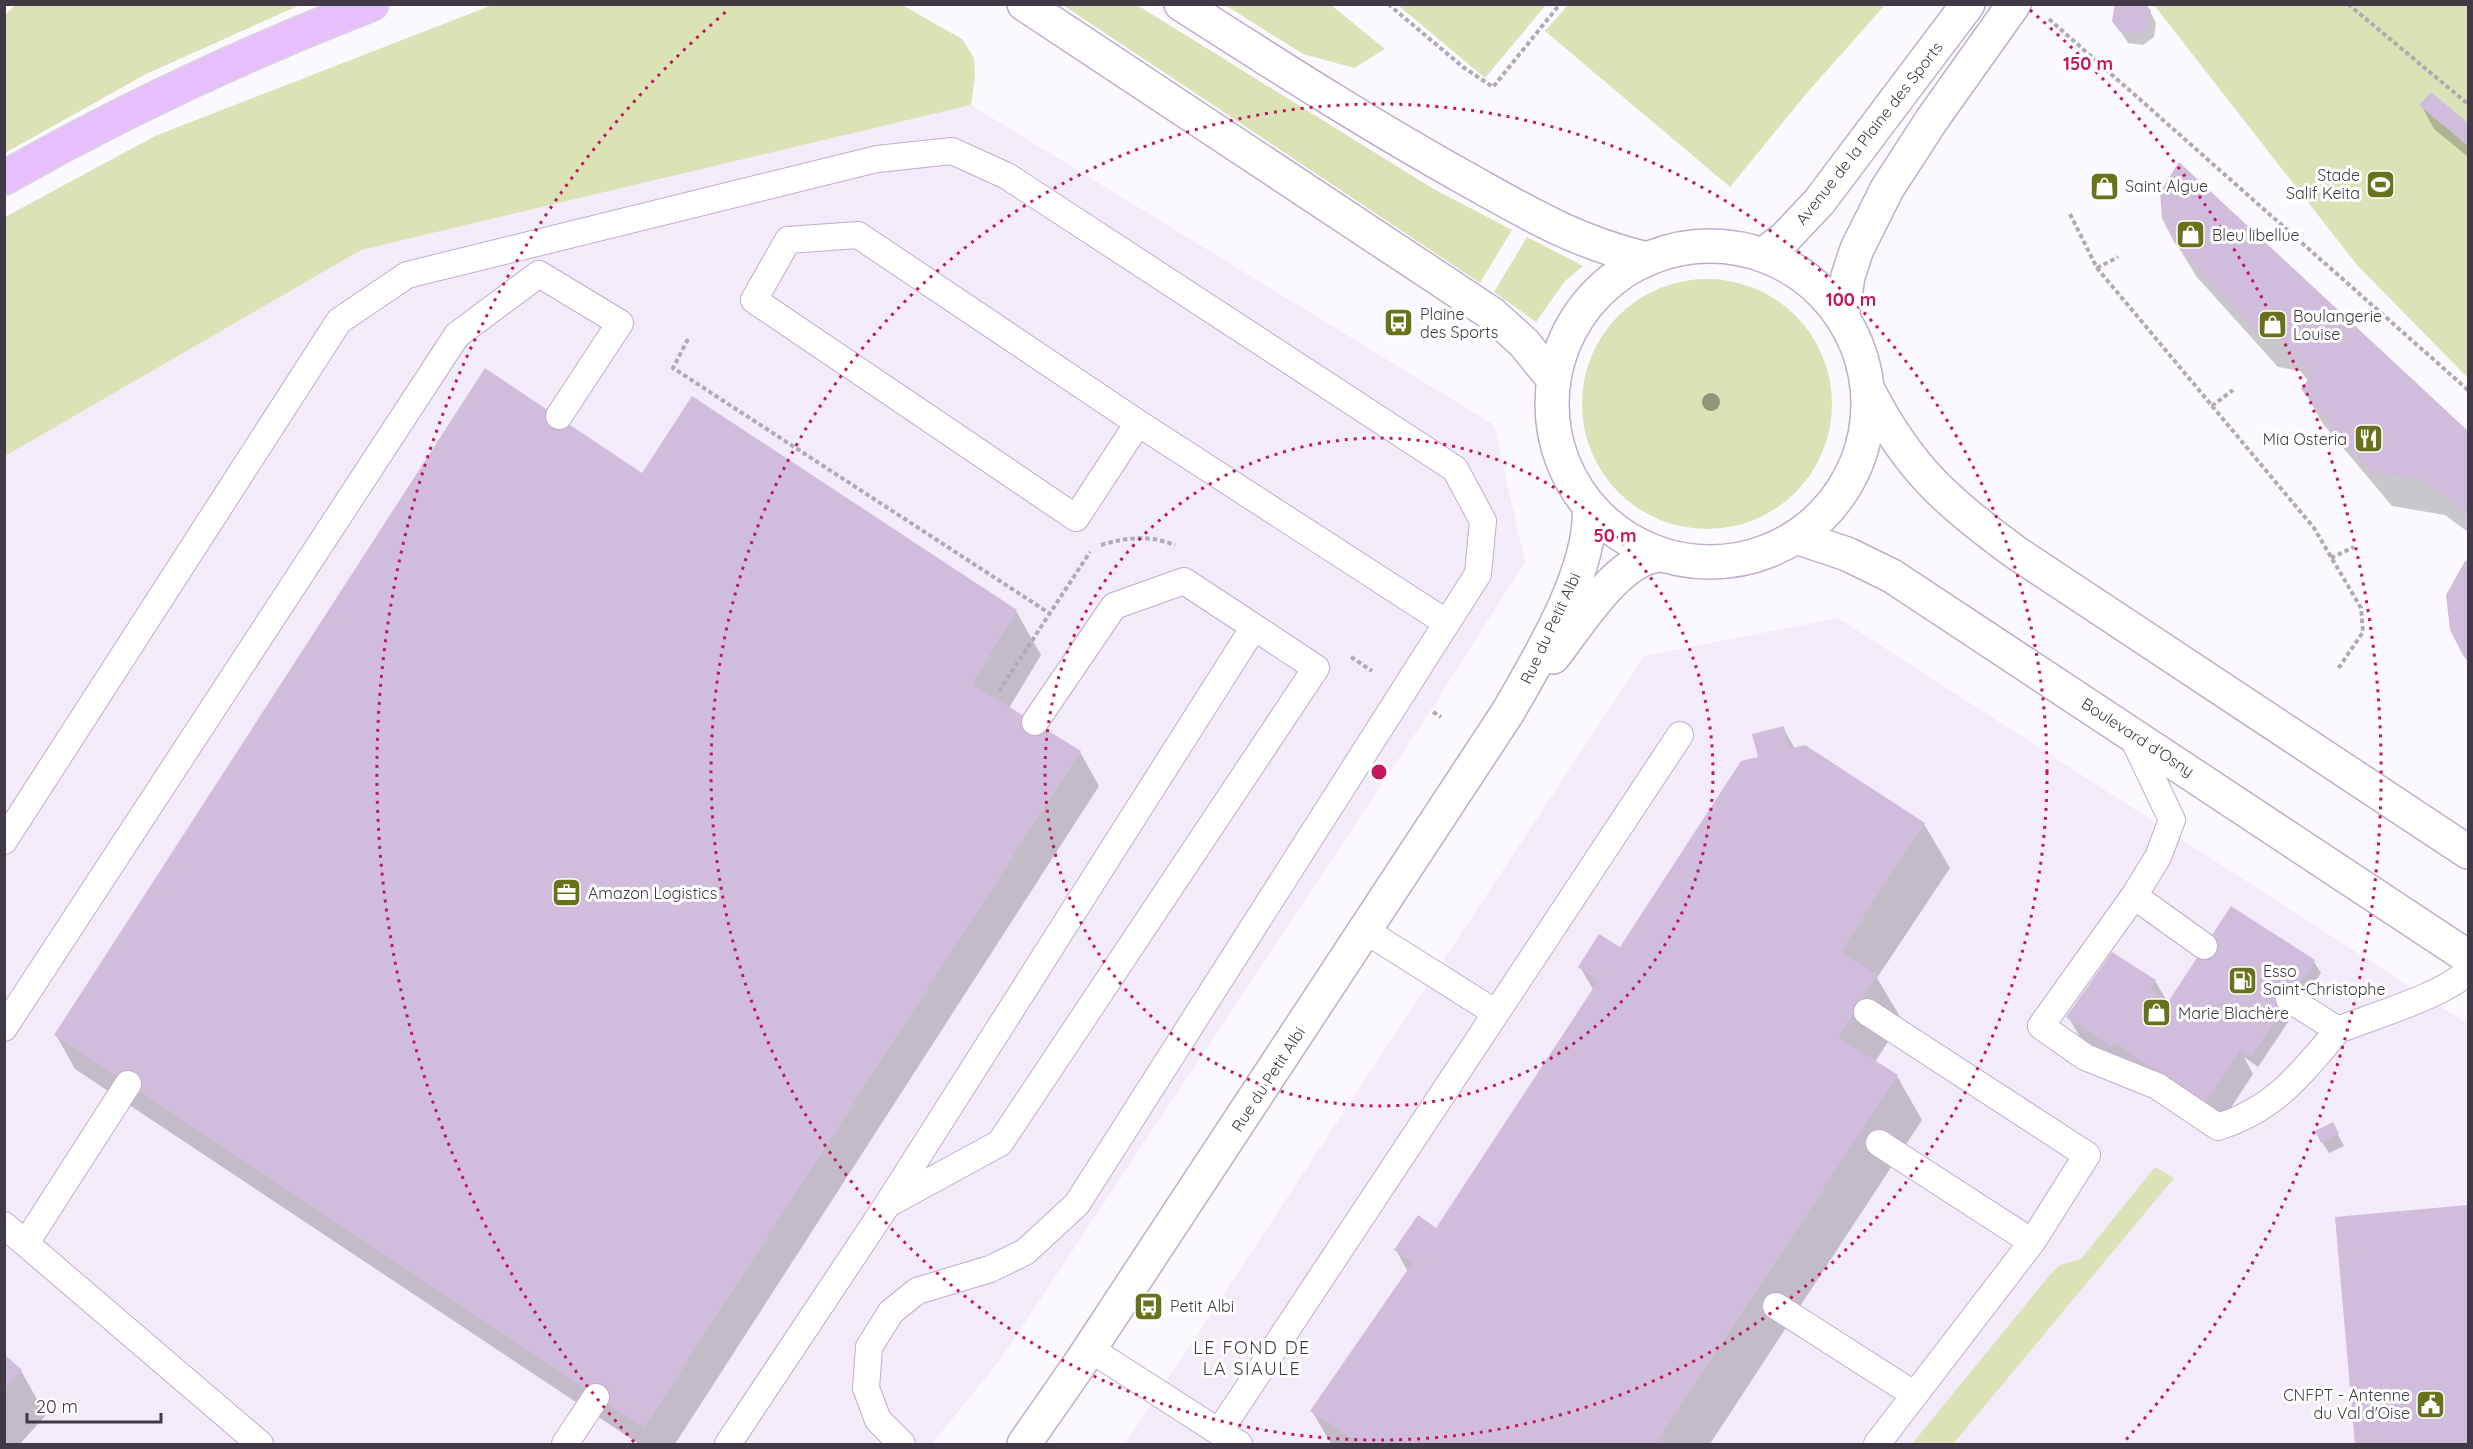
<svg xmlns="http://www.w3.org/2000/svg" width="2473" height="1449" font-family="Quicksand,sans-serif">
<rect width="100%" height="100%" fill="#fcf8ff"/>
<path fill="#f4ebfa" d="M971,105L1494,425L1525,562L1431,710L1000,1360L932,1444H5L4,456L361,250Z
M1838,618L2468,1024V1444H1125L1644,656Z"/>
<path fill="#dae2b6" d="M495,4L902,5L962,39L974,58L975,76L971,105L361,250L5,456V217L155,136Z
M15,5V4L300,5L146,74L5,153V15Z
M1063,5H1137L1432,188L1512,230L1480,283Z
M1225,5H1331L1385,49L1354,68L1303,54Z
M1398,5H1546L1485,78Z
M1568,5V4L1885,5L1806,94L1730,187L1545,31Z
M2154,5H2468V378L2357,265Z
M1527,237L1583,266L1565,281L1536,322L1494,292Z
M1582 404a125 125 0 1 1 250 0a125 125 0 1 1-250 0Z
M2155,1167L2174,1178L1953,1444H1912L2049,1276L2060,1265L2081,1259Z"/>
<path fill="#0003" d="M2150,11L2156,23L2154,37L2143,45L2128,43L2113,20Z
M2431,94L2468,125V157L2434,129L2421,105Z
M2179,164L2468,433V532L2445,515L2392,506L2323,424L2303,389L2309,382L2300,371L2278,367L2196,276L2175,241Z
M643,475L1016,611L1041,655L1009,708L1080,752L1099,786L675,1444H639L75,1069L56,1035Z
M2468,561V663L2451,629L2466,562Z
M1783,728L1795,749L1924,824L1950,868L1877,978L1902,1020L1875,1062L1897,1076L1922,1120L1710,1444H1331L1312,1411L1408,1272L1396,1250L1437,1231L1594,991L1580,967L1620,949Z
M2314,962L2321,973L2258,1067L2244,1057L2253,1074L2219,1126L2082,1040L2068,1017L2155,981L2169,1004Z
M2332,1124L2344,1146L2329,1153L2322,1142Z
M2468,1206V1444H2357L2337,1219Z
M4,1356L21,1371L46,1415L20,1444H4Z"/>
<path fill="#d0bddb" d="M2115,4H2146L2151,11L2149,26L2136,34L2120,32L2112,21Z
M2431,92L2468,123V146L2419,105Z
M2179,162L2468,431V513L2424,481L2370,472L2301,389L2310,377L2279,337L2257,333L2174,242L2162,218L2160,192Z
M485,368L642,473L692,396L1017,610L972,684L1081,751L644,1428L54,1035Z
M2468,560V660L2464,657L2450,630L2446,595L2465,561Z
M1784,726L1789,749L1805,745L1925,823L1841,951L1877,975L1838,1037L1898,1075L1656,1444H1361L1310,1411L1413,1262L1394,1250L1418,1215L1436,1228L1598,981L1578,967L1599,934L1620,947L1741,761L1758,757L1752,734Z
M2231,906L2315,960L2252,1056L2241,1049L2206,1103L2120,1047L2114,1043L2111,1047L2066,1017L2112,952L2156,980L2150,989L2168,1002Z
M2333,1122L2339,1134L2321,1143L2315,1131Z
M2468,1205V1444H2355L2335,1217Z
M4,1354L22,1370L4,1390Z"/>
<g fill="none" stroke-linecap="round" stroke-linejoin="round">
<defs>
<path id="lane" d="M1138,423L1076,518L754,300L788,240L858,235L1138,423L1447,623
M2130,732L2172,820L2158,857L2134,896L2204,946
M4,841L339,321L407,275L877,159L952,151L1007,176L1455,469L1483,521L1478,574L1077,1204L1025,1252L990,1269L917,1291L891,1312L869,1347L866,1388L878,1420L902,1444
M2134,896L2041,1026L2085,1057L2157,1086L2218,1127C2275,1109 2301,1074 2338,1030
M1366,931L1496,1013
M2289,999L2338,1030C2376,1015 2439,997 2468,972
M1867,1012L2087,1155L2032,1242L1877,1444
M4,1028L457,335L539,274L620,323L559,416
M1879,1143L2032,1242
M890,1203L1000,1143L1316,668L1254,627
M4,1225L260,1444
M26,1243L128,1084
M1776,1306L1915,1395
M1090,1349L1219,1432
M565,1444L596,1397
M728,1444L887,1205L1254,627L1184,581L1114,606L1035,722
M1239,1444L1219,1432L1680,735"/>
<path id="street" d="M1763,255L1785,238L1819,202L1968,4
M1842,317L1848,276L1857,249L1887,189L1931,121L2014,4"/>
<path id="secondary" d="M1024,4L1492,314L1524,343L1554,380
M1181,4C1275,64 1368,124 1465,178C1528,213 1575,242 1647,259
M1552 404a158 158 0 1 1 316 0a158 158 0 1 1-316 0Z
M1868,390C1909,469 1945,500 2015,552L2468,852
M1796,537L1847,554L1892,576L2468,957
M1553,657C1578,626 1618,557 1661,555
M1024,1444L1079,1365L1508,712C1539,658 1594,568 1589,506"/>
<path id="highway" d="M4,178C122,111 246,53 372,4"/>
</defs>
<use href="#lane" stroke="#bfadca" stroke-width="28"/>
<use href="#street" stroke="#bfadca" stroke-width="36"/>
<use href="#secondary" stroke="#bfadca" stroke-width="36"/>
<use href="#highway" stroke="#d9d7da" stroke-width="36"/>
<path stroke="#b0aab3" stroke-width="4" stroke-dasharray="4.5 3" stroke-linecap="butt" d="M1388,4L1463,67L1493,87L1560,4
M2348,4L2468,104
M2049,19L2468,390
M2070,214L2097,268L2314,528L2361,608L2363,632L2338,669
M2097,268L2118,257
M688,339L673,368L1049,613
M2212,406L2233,390
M1101,545C1128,537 1149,535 1175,545
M2331,558L2354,547
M1351,657L1372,671
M999,691L1090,552
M1433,712L1441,717"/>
<use href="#lane" stroke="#fff" stroke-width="26"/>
<use href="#street" stroke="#fff" stroke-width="33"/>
<use href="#secondary" stroke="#fff" stroke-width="33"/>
<use href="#highway" stroke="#e6bffc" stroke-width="33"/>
</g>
<circle fill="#939479" cx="1711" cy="402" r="9"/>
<g fill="none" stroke="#c2185b" stroke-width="3" stroke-dasharray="3 6">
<circle cx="1379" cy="772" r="334"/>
<circle cx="1379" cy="772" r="668"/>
<path d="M634 1442A1002 1002 0 0 1 728 10M2030 10A1002 1002 0 0 1 2124 1442"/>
</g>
<defs>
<symbol id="stadium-square" viewBox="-11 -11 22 22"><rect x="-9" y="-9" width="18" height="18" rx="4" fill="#68721b" stroke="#fff"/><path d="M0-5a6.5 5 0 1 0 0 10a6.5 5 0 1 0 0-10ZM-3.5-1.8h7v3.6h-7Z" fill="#fff"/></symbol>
<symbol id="shop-square" viewBox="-11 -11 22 22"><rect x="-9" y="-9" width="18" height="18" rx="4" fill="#68721b" stroke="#fff"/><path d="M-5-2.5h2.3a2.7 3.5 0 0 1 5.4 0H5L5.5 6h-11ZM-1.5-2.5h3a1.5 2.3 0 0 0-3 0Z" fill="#fff"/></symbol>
<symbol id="bus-square" viewBox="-11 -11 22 22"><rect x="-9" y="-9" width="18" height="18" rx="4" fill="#68721b" stroke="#fff"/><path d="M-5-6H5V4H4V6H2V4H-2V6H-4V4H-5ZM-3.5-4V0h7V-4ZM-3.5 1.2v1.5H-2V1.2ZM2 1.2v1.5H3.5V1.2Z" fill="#fff"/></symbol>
<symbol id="restaurant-square" viewBox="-11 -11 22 22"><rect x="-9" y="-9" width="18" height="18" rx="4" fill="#68721b" stroke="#fff"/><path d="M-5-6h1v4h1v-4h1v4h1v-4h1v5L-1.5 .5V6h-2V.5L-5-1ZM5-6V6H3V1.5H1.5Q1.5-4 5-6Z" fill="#fff"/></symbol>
<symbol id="office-square" viewBox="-11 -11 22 22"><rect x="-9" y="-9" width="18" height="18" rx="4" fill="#68721b" stroke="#fff"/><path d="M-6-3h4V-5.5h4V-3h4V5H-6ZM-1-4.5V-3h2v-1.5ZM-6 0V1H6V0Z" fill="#fff"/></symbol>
<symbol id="fuel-square" viewBox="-11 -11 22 22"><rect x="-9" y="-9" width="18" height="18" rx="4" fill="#68721b" stroke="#fff"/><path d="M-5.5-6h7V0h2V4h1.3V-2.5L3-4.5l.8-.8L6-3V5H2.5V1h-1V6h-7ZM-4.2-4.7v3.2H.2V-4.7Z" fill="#fff"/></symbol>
<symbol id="civic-square" viewBox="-11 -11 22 22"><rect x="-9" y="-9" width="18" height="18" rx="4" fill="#68721b" stroke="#fff"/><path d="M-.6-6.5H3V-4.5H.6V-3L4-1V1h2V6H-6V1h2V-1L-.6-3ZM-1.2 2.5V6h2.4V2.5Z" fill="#fff"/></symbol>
</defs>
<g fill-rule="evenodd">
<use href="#stadium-square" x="2364" y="168" width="33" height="33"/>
<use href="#shop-square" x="2088" y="170" width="33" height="33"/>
<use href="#shop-square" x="2174" y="218" width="33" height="33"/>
<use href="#bus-square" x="1382" y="306" width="33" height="33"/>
<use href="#shop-square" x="2256" y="308" width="33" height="33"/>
<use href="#restaurant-square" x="2352" y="422" width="33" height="33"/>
<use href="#office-square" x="550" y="876" width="33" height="33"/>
<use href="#fuel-square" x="2226" y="964" width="33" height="33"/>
<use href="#shop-square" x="2140" y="996" width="33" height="33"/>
<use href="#bus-square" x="1132" y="1290" width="33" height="33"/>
<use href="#civic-square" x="2414" y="1388" width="33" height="33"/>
</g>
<g text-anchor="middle" stroke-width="6" stroke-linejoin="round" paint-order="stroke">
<g font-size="16" fill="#413945" stroke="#fff">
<text transform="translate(1869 133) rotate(-52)" y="6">Avenue de la Plaine des Sports</text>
<text transform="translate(1550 628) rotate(-65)" y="6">Rue du Petit Albi</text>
<text transform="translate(2138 737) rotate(33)" y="6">Boulevard d'Osny</text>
<text transform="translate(1268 1079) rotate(-57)" y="6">Rue du Petit Albi</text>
</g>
<g font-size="16" fill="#413945" stroke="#fff" text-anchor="start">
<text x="2360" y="181" text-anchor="end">Stade<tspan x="2360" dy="18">Salif Keita</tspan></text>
<text x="2125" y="192">Saint Algue</text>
<text x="2212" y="241">Bleu libellue</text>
<text x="1420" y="320">Plaine<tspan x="1420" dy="18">des Sports</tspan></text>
<text x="2293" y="322">Boulangerie<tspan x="2293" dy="18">Louise</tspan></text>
<text x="2347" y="445" text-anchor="end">Mia Osteria</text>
<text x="588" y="899">Amazon Logistics</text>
<text x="2263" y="977">Esso<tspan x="2263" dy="18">Saint-Christophe</tspan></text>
<text x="2178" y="1019">Marie Blachère</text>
<text x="1170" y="1312">Petit Albi</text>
<text x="2410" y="1401" text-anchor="end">CNFPT - Antenne<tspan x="2410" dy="18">du Val d'Oise</tspan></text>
</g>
<g font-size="18" letter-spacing="1.5" fill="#413945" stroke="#fff">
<text x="1252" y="1354">LE FOND DE<tspan x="1252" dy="21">LA SIAULE</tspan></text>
</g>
</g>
<circle cx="1379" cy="772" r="9" fill="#c2185b" stroke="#fff" stroke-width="3"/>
<g font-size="18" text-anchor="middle" font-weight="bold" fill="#c2185b" stroke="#fff" stroke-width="6" stroke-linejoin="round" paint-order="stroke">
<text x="2088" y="70">150 m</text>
<text x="1851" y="306">100 m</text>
<text x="1615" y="542">50 m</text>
</g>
<rect width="2473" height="1449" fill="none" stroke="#413945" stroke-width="12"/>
<path d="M27 1413v9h134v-9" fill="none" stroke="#413945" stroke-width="3"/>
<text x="36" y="1413" font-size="18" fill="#413945" stroke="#ffffff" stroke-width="4.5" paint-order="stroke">20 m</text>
</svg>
